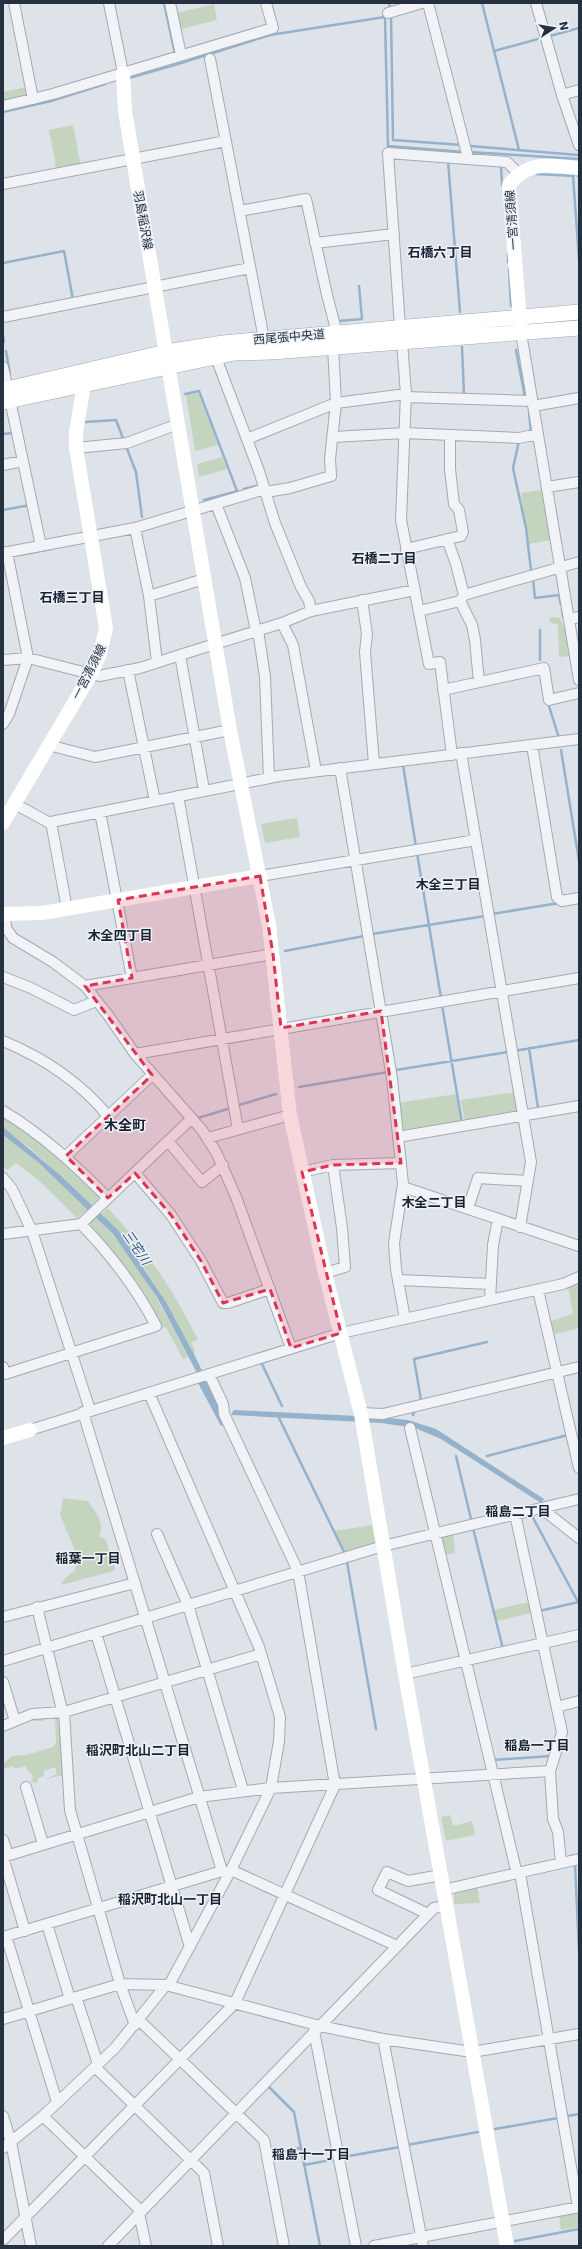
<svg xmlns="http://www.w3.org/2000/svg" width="582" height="2249" font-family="'DejaVu Sans','Noto Sans JP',sans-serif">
<rect width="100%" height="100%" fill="#dee3e9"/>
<path fill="#c4d4be" d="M214,4L217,20L181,29L177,13Z
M27,87L28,93L24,98L3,102V92Z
M73,125L81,167L57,172L49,130Z
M198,393L218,445L195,451L186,395Z
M222,457L227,469L199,477L197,464Z
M542,490L551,540L529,544L521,493Z
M551,617L560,618C565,629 571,644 570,656L559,657L558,625L550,622L549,619Z
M297,818L300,837L265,843L261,824Z
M516,1092L519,1111L465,1124L461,1100Z
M456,1094L461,1124L402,1133L398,1103Z
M3,1115L34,1135L99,1195L100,1197L92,1205L30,1148L5,1131L3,1127Z
M3,1135L39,1163L88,1209L77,1218L36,1178L16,1163L7,1170L3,1166Z
M108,1208C145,1247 174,1291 198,1340L191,1342L195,1351L194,1356C168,1306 141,1253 101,1214Z
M96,1217C137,1257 162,1308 188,1357L183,1359L166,1327L163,1328L136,1281L91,1228L90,1223Z
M579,1282V1328L551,1335L548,1322L573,1314L568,1286Z
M63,1498L88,1501C93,1509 102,1519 101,1529C101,1532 99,1533 100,1538H105L115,1568L114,1571L61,1585L65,1578L75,1571L77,1555L60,1515Z
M372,1525L375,1543L372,1546L346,1554L335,1531Z
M453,1533L455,1553L444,1555L440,1538L441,1535Z
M533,1601L535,1612L497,1621L494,1610Z
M59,1713L63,1716L64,1775L46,1779L57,1774L55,1767L44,1771V1776L38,1778V1782L34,1783L31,1781L33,1777L32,1774L29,1772L25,1766L15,1769L13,1766L4,1769L3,1773V1764L12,1756L26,1755L53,1747L56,1743L55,1715L48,1717L43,1721H29V1719Z
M450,1815L453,1826L472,1821L475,1835L446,1841L441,1817Z
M477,1886L480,1903L454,1904V1892Z
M579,2213V2227L561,2230L559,2216Z"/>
<path fill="#95b2cd" d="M3,1127L60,1175L118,1230L166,1302L198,1362L214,1398L219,1402L220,1410H218L225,1424L221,1426L198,1383L196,1371L158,1299L113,1234L39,1163L3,1135Z
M234,1410L379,1417L408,1420L436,1429L544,1499L541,1503L441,1439L415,1428L381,1423L231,1415Z"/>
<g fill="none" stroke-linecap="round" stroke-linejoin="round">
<path stroke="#95b2cd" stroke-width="2.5" d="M164,3L175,54
M389,3L390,8
M482,3L519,150
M391,15L393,140L462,145
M551,38L550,36L579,28
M494,51L542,38
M177,62L178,64L270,35L385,17L388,146L464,152
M129,78L178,64
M3,112L51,101L105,84
M470,146L578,155
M469,152L579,159
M448,161L460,312
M501,165L502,185
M536,174L574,176
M573,176L579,259
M578,176H579
M508,254V262
M3,263L64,251L73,300
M509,269L511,306
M338,321L362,319L359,286
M3,336L4,342
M462,347L464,394L466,395
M516,350L525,397
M6,351L10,374
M185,394L199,391L237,491
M529,412L531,433
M85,422L116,420L124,441
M3,434L12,433
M519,441L513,468L526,528L531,570
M126,446L136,472L142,517
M244,489L256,486
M204,500L238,491
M3,510L30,505
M19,555L51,549
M533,579L535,598L559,595L561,605
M562,610L563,617
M288,624L295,639
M540,630V660
M548,703L559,738
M561,750L579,861
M403,765L416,847
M417,853L441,998
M492,914L559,903
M372,934L485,916
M285,951L364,936
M442,1005L462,1123
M529,1048L538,1108
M514,1051L579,1040
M396,1070L508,1052
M299,1087L388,1072
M239,1105L276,1094
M198,1118L231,1108
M261,1362L282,1406
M421,1400L414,1359L487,1342
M413,1415L415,1410
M278,1416L345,1554
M456,1456L471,1519
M487,1456L568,1435
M531,1514L578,1602
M473,1528L503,1649
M347,1562L376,1729
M539,1611L579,1602
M493,1760L551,1756
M575,1864L579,1951
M269,2087L294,2112L320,2246
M567,2116L579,2114
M495,2129L558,2118
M407,2145L478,2132
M271,2154L301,2148
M343,2157L400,2147
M304,2165L336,2159
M515,2241L579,2229"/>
<defs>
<path id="street" d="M14,3L33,99
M109,3L123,73
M170,3L181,55
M428,3L468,158
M536,3L562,95L579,145
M388,13L422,3
M210,59L264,339
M562,95L579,90
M3,106L53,94L273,28L266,3
M3,184L226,141
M239,211L306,199L327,295L337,333
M315,243L394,234
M3,317L250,268
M400,327L388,153L507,162L518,173
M521,333L579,680
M402,342L406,394L401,520L429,664L440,662L452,755
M215,355L259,471L275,523L301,587L309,601L311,611
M3,367L41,546
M406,397L532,401
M533,406L579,398
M334,437L404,433L519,438L538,434
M247,439L336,403L406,394
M76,448L127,443L178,424
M3,465L23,461
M547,487L579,482
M266,492L290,488L331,476L330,459L336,403L333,347
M216,504L245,578L256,631
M135,528L149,596L157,662
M447,539L456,564L464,595
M406,549L461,536L463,532L459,510L454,504L450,469V435
M3,553L135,528L265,489
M149,596L204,579
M362,600L367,634L365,652L374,764
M460,601L472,625L475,640L479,682
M419,611L460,601L464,595L579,562
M569,619L579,617
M282,623L293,645L316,771
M258,630L265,677L269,778
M180,655L204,790
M3,660L28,658L99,676L140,668L180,655L282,623L311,611L415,590
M128,670L155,801
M443,690L544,668L549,700L579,693
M3,724L9,714L28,658L7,552
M48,745L95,757L230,730
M532,745L557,897L562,901L579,898
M461,753L531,1162L520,1227
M340,768L392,1078L403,1184L394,1243L396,1269L405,1319
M178,796L238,1129
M15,804L48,822H51L67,909
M100,812L132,978
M51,822L279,776L579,739
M260,876L476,840
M5,915L6,928L13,938L53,962L85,986
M273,954L85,986L108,1015L135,1054L202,1130L216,1152L236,1197L291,1348
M3,977L31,988L74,1010L96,1001
M3,1041C44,1058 80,1082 108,1116
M135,1054L579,978
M3,1111C43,1135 75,1165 108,1198
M398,1137L579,1106
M208,1138L290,1115
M168,1141L202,1182L223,1165
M66,1156L152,1075
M333,1165L401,1163
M302,1172L333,1165L342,1228L345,1267L325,1273
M135,1173L171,1215L201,1261L223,1303H228L270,1289
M3,1178L12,1189L32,1231L90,1410
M403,1187L579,1246
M468,1208L478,1178L528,1181
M3,1234L81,1224L191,1119
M399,1280L490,1284
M538,1290L579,1468
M490,1300L493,1245L498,1219
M3,1367L5,1374L156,1326C136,1287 111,1255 81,1224
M149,1393L259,1647L280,1717L279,1741L271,1788L231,1870L169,1985
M83,1412L222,1871
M361,1413L383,1414L579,1367
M410,1428L517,1874
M30,1430L341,1333L563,1284L579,1277
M541,1508L579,1538
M515,1514L562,1732L550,1771L553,1819L558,1832L561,1863
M157,1534L188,1605L243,1790
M37,1607L62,1710
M3,1617L135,1583
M96,1633L190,1947
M3,1661L383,1546L579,1499
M405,1674L579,1635
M3,1682L15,1721
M557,1707L579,1701
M64,1712L70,1810L120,1984L135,2025
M3,1726L32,1714L64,1712L261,1654
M26,1787L43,1844
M3,1840L8,1855
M3,1857L199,1797L271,1788L550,1771
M3,1857L25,1931
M231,1870L397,1946
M520,1873L578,2207
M443,1890L579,1859
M428,1914L378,1890L387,1872L408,1881L441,1875
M47,1924L70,1999
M6,1936L57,2102
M3,1937L222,1871L228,1872
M76,1997L98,2064
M3,2019L120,1984L166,1985L320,2026L383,2039L472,2052L579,2034
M139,2020L264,2140L284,2246
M314,2031L356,2246
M383,2039L423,2246
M95,2067L204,2173L218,2246
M3,2116L11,2142L31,2246
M43,2116L141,2211
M3,2148L43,2116L115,2048L166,1985
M139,2213L146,2246
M3,2240L235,2003L335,1785L298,1571L224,1414L223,1404L209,1374
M108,2246L434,1908L446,1906
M374,2246L579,2207"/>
<path id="primary" d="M3,390L166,352L223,343L579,312
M3,402L234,353L272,352L579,328"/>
</defs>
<use href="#street" stroke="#a3aab3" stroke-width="12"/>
<use href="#primary" stroke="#9ca7b6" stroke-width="16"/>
<use href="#street" stroke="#f1f3f7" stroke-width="10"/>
<path stroke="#fff" stroke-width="14" d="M123,73L125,111L133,159L230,730L269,925L290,1115L325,1273L361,1414L405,1674L507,2246
M521,333L509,185C529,159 550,166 579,168
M3,823L91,674L100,654L106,628L76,448V432L84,385
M3,914L42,913L260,876
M3,1438L30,1430"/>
<use href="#primary" stroke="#fff" stroke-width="15"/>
</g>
<path fill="#db3554" fill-opacity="0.2" stroke="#db3554" stroke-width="3" stroke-dasharray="8 5" stroke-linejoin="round" d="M260,876L273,954L281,1028L381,1011L401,1163L333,1165L302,1172L341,1333L291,1348L270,1289L223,1303L201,1261L171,1215L135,1173L108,1198L66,1156L152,1075L85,986L132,978L118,900Z"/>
<g text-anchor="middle" stroke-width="3" stroke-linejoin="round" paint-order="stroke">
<g font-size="12" fill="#253141" stroke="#edf1f6">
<text transform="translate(143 220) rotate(80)" y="4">羽島稲沢線</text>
<text transform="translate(512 220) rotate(-94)" y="4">一宮清須線</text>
<text transform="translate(289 337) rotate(-5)" y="4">西尾張中央道</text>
<text transform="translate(89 672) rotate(-63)" y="4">一宮清須線</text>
</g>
<g font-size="13" font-weight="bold" fill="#182232" stroke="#edf1f6">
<text x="440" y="257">石橋六丁目</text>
<text x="384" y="563">石橋二丁目</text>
<text x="72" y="602">石橋三丁目</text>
<text x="448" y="889">木全三丁目</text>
<text x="120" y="940">木全四丁目</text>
<text x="434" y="1207">木全二丁目</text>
<text x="518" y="1516">稲島二丁目</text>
<text x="88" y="1563">稲葉一丁目</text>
<text x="537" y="1750">稲島一丁目</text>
<text x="138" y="1755">稲沢町北山二丁目</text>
<text x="170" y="1904">稲沢町北山一丁目</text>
<text x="311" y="2159">稲島十一丁目</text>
</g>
<g font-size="13" font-style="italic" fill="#2c5179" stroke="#edf1f6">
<text transform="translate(137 1247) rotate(56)" y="5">三宅川</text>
</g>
<g font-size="14" font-weight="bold" fill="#182232" stroke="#edf1f6">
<text x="125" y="1130">木全町</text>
</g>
</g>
<rect width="582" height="2249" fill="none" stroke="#253141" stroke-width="8"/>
<g transform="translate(554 28) rotate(78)" stroke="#edf1f6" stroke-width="3" paint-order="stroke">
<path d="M0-3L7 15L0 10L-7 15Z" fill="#253141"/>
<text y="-6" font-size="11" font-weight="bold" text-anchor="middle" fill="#253141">N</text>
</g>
</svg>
